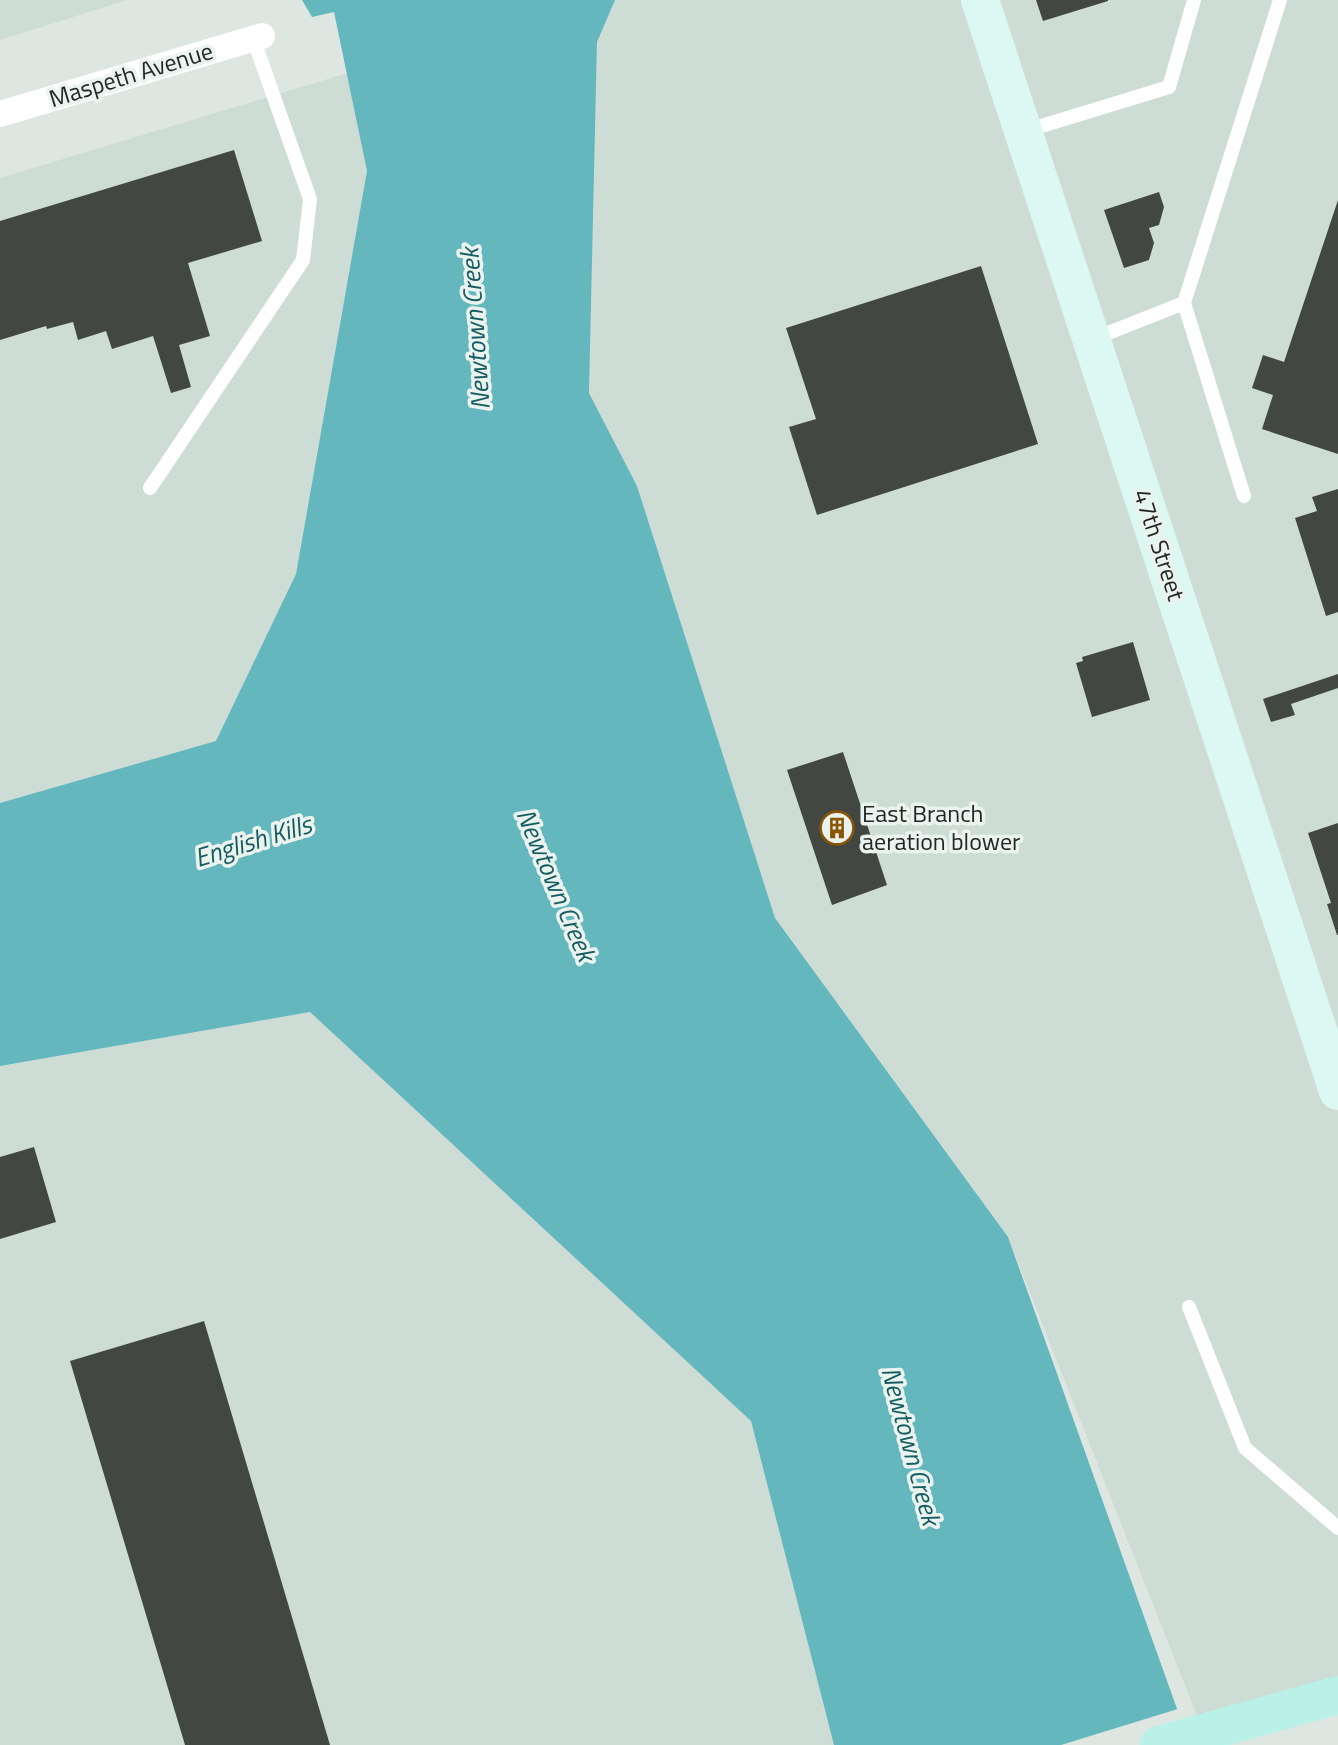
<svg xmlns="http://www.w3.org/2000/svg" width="1338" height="1745" font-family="'Titillium Web',sans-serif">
<rect width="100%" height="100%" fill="#dee6e2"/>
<path fill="#cddcd4" d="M0,0H127L0,40Z
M615,0H1338V1694L1203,1731L1008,1237L775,918L637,486L589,393L597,41Z
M348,73L367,171L296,574L217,741L0,803V178Z
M310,1012L751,1421L834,1745H0V1066Z"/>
<path fill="#63b7bd" d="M302,0H615L597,42L589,393L637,486L775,918L1008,1237L1190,1745H834L751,1421L310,1012L0,1066V803L216,741L296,574L367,171L334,12L312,17Z"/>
<path fill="#dee6e2" d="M1181,1708L1194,1745H1061Z"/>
<path fill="#424742" d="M1036,0H1108V1L1043,21Z
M234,150L262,241L188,263L210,336L179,345L191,387L171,393L153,336L112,349L106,331L78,340L73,322L47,329L46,326L0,340V221Z
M1159,192L1164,207L1159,225L1149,228L1154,243L1149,260L1124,268L1104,210Z
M1338,200V454L1262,429L1273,395L1252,388L1263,355L1284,362Z
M981,266L1038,444L817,515L789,427L816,419L786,328Z
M1338,489V612L1326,616L1295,518L1317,511L1312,497Z
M1133,642L1150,700L1092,717L1076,663L1083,661L1082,657Z
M1338,674V688L1291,704L1295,715L1271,722L1263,699Z
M843,752L887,885L832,905L787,770Z
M1338,823V935H1337L1327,904L1331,903L1308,833Z
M34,1147L56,1222L0,1239V1157Z
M204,1321L330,1745H185L70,1361Z"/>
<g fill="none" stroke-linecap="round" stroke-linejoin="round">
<path stroke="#fff" stroke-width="14" d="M1025,131L1169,87L1194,0
M1184,303L1244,496
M1093,339L1184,303L1280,0
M150,488L303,260L310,199L253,38
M1189,1307L1245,1448L1338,1528"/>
<path stroke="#fff" stroke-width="26" d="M0,114L262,36"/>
<path stroke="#dcf8f3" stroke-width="38" d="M980,0L1338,1091"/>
<path stroke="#b9f0e7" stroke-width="38" d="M1159,1745L1338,1695"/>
</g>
<defs>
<symbol id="building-ring" viewBox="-11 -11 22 22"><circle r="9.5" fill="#ebf3ef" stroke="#8a5603" stroke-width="1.5"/><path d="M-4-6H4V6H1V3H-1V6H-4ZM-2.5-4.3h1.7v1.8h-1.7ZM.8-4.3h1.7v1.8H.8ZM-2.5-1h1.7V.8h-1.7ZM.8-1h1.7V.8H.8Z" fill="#8a5603"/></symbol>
</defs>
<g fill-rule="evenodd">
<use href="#building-ring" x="818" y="809" width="38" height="38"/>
</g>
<g text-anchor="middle" stroke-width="7" stroke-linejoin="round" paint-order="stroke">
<g font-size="24" fill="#232625" stroke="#ebf3ef">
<text transform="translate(131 75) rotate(-17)" y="8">Maspeth Avenue</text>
<text transform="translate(1159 545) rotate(72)" y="8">47th Street</text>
</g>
<g font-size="24" fill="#232625" stroke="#ebf3ef" text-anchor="start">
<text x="862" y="822">East Branch<tspan x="862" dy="28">aeration blower</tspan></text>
</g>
<g font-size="26" font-style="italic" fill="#165d62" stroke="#ebf3ef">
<text transform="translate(475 329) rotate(-94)" y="9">Newtown Creek</text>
<text transform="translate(253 841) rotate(-17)" y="9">English Kills</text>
<text transform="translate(556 885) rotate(67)" y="9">Newtown Creek</text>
<text transform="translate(911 1446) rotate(75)" y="9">Newtown Creek</text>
</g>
</g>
</svg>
